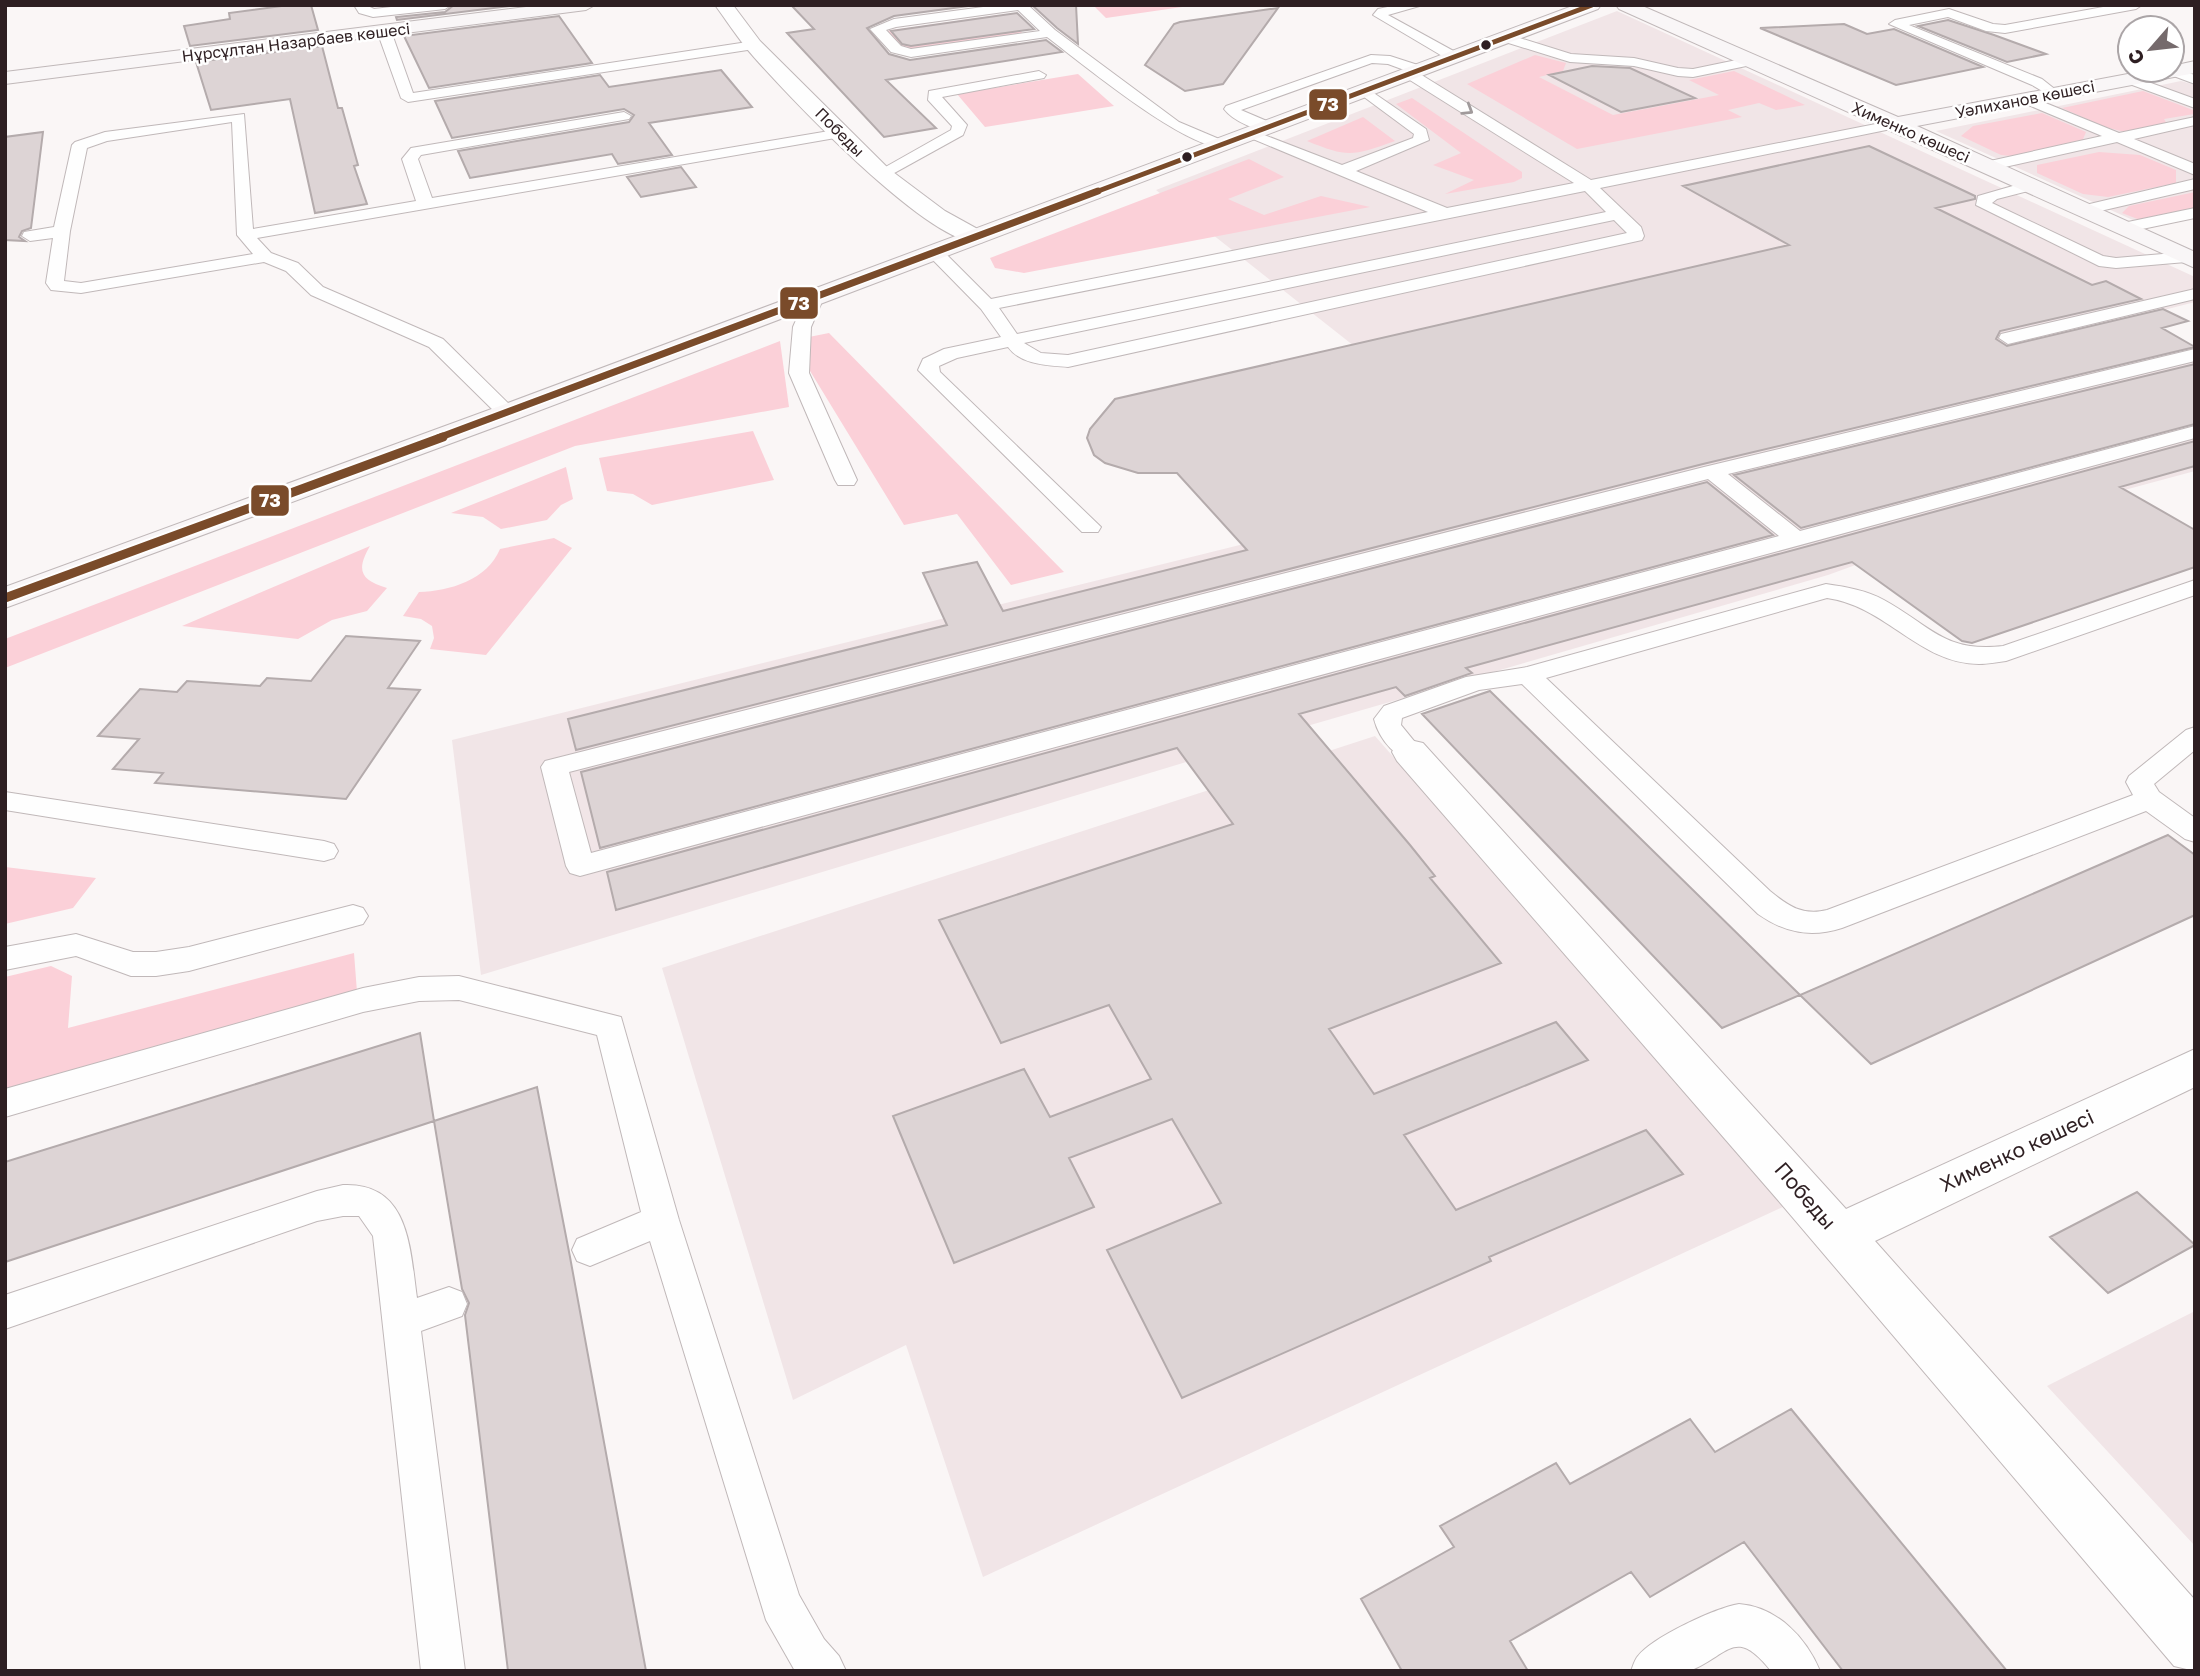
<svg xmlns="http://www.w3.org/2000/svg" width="2200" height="1676" font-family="'Golos Text',sans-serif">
<rect width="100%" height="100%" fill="#faf6f6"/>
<path fill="#f1e5e7" d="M1617,11L2195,277V302L1586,459L2144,325L2195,351V471L1883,555L1828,575L1269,737L481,975L452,740L1519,476L1156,190Z
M2181,81L2195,85V209L2135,221L1936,131Z
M1375,736L1787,1205L983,1577L906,1345L793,1400L662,968Z
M2195,1311V1546L2047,1386Z"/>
<path fill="#fbd0d8" d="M1093,5H1196L1106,18Z
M999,15L1025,35L908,51L886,31Z
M1535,55L1566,63L1563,71L1539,77L1613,115L1719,95L1689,80L1734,71L1805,105L1776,110L1759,103L1728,110L1742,117L1577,149L1467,84Z
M1078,74L1114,106L985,127L957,94Z
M2143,91L2193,110L2194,114L2164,119L2167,124L2129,133L2105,127L2062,108Z
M1412,98L1522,172V178L1514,182L1445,194L1474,180L1433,165L1461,153L1396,104Z
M2042,113L2086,132L2081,144L2020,157L2001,155L1961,136L1973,126Z
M1363,117L1395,141C1352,156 1349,158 1307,141Z
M2099,152L2140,155L2176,170V183L2108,197L2083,194L2037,173V165Z
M1249,159L1284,177L1228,199L1264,215L1321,196L1370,207L1024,273L995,268L990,258Z
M2195,192V209L2140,220L2122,213L2129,206Z
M829,333L1064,572L1011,585L957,514L904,525L807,366L809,337Z
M780,341L789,407L575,446L5,668V639Z
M753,431L774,480L652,505L633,494L607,491L599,458Z
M566,467L573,499L561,505L547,520L501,529L483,517L451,513Z
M554,538L572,548L486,655L430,649L434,638L432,626L421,619L403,616L419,592C450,591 487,580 500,549Z
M370,546C356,570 360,580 387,588L367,611L332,620L298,639L182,626Z
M5,867L96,878L73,908L5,924Z
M354,953L357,992L5,1090V977L51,966L72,976L68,1028Z"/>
<path fill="#ddd4d5" stroke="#b4abac" stroke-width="2" d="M289,5H311L318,30L190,46L184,26L230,19L229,13Z
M454,5H519L397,20L396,17L445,12Z
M791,5H976L894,16L867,28L889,54L910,60L1046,40L1062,52L886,80L936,128L884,137L787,33L814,29Z
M1032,5H1076L1078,44L1057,28Z
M1278,8L1223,84L1185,91L1145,65L1174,24L1180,22Z
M1017,13L1034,29L911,46L902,44L891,31Z
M559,16L592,63L429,88L404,36Z
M1948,20L1994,35L2046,54L2007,62L1918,26Z
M1844,24L1867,34L1894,29L1983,67L1896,85L1760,28Z
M322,46L338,108H342L358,165L354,166L367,204L315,213L290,99L211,110L196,62Z
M1592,66L1630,68L1695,98L1621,112L1549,75Z
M721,70L752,107L649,123L672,155L618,164L612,154L470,178L458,151L629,122L634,115L624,109L452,138L435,101L600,75L609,87Z
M43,132L31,228L22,231L19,237L25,241L5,240V137Z
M1869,146L1975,196V199L1936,208L2092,285L2106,281L2141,299L2000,331L1996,339L2007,346L2163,309L2188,321L2162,328L2195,347L1703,464L576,750L568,719L947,625L923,573L977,562L1003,611L1247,550L1177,473H1138L1105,463L1094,455L1087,438L1090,429L1115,399L1789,245L1683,186Z
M681,167L696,187L641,197L627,177Z
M2195,364V424L1801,528L1734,475Z
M2195,441V466L2120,487L2195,530V567L1972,643L1962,641L1852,562L1466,668L1472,673L1405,696L1396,687L1299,714L1410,845L1435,876L1430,878L1501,963L1329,1029L1374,1094L1556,1022L1588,1060L1404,1135L1456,1210L1646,1130L1683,1174L1489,1257L1491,1261L1182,1398L1107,1250L1221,1203L1172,1119L1069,1158L1094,1207L954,1263L893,1116L1024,1069L1050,1117L1151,1079L1109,1005L1001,1043L939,920L1233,824L1177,748L616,910L607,872Z
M1707,482L1773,535L600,848L581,772Z
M346,636L420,641L388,688L420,690L346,799L155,783L163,773L113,769L139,739L98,736L140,689L177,692L187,681L260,686L267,678L311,681Z
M1490,691L1800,995L1722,1028L1422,714Z
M2168,835L2195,855V915L1871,1064L1800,995Z
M420,1033L434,1121L5,1262V1162Z
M537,1087L570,1257L646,1671H508L465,1315L469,1303L462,1289L434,1121Z
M2137,1192L2195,1245L2108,1293L2050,1237Z
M1791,1409L2007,1671H1843L1744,1542L1650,1597L1631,1572L1510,1641L1528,1671H1402L1361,1599L1454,1547L1440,1526L1556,1463L1570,1484L1690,1419L1715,1452Z"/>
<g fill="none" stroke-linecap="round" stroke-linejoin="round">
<defs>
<path id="lane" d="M354,5H366L374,9L408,5H451L445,9L373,17L359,13Z
M998,5H1028L1055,30L1179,122L1231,144L1228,147C1193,156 1079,61 1047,37L911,57L891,52L870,29L894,19ZM1018,10L1040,31L911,49L901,46L886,30L896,27Z
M1397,5H1423L1388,15L1459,54V60H1449L1373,15L1378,9Z
M2114,5H2142L2136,9L2005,33L1986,31L1948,17L1909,25L2042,79L2061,94L2054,98L2032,85L1889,24L1895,20L1949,9L1993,24L2005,25Z
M384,27L391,31L413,93L754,41L761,45L754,49L408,102L401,98L377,31Z
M1507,34L1571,54L1634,58L1678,68L1693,69L1751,57L1758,61L1756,64L1693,77L1678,76L1634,66L1570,62L1502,41V35Z
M1371,55L1390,56L1424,67L1426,70L1420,74L1591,180L1896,120L1903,124L1896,128L1600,188L1641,227L1644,236L1642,240L1068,367C1047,365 1021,365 1008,347L957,358L939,366L940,372L1101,527L1098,532H1082L918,370L923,359L944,349L1001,337L981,309L925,252L934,247L940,248L991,299L1428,212L1241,134L1244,131H1254L1342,165L1413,138L1414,134L1360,94V88L1365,87L1426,129L1429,140L1356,171L1447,208L1574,183L1405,77L1403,74L1407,71L1388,64L1372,63L1241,110L1274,124L1276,127L1274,130C1259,133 1233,121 1224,109L1226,106ZM1585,191L1606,212L1017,334L999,308ZM1614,220L1627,233L1068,355L1041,353L1024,343Z
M2175,69L2195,75V84L2163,72Z
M1039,71L1046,75L1044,78L942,97L967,125L963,135L887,177L881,179L873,174L951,130L952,126L928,100L929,91Z
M2129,75L2195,99V108L2124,82L2122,79Z
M2026,95L2119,133L2195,117V125L2134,139L2195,164V175L2117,142L1987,171L1981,169L1979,166L1981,163L2102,136L2021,102L2019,99L2021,96Z
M624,112L631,116L629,119L421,155L418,159L432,198L841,129L848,133L841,137L257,238L271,253L298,263L323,287L443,339L514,409L517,413L514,417H500L429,347L311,295L286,271L264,262L81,293L51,290L46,283L53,238L30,241L22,236L24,232L54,227L72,145L75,142L105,132L244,114L253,229L416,201L402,159L411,148ZM232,122L237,235L253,254L81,283L64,281L70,231L87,148L107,141Z
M2195,179V189L2083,215L2075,210L2077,207Z
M2030,181L2038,186L2036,189L1997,199L1992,203L2103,256L2116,258L2186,252L2195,257L2186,262L2116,268L2099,266L1976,205L1978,196Z
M2195,208V218L2123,233L2115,228L2123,223Z
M2195,289V299L2008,344L1999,338L2001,334Z
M815,292L824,297L811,327L809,373L857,480L854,485H838L835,480L789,373L793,327L806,297Z
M2195,349V361L1728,474L1800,531L2195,426V438L580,876L570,873L566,866L541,767L545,761L1704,467ZM1708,479L1779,536L591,853L569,772Z
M2195,580V595L2006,661C1997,662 1988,664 1979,664C1920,664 1886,606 1827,598L1546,678L1770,891C1788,906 1803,916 1827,910L2133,795L2126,782L2129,776L2186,730L2195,727V750L2154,784L2159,792L2195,818V842L2185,839L2146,811L1842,928C1811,938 1785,933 1758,914L1522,684L1479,690L1402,718L1401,725L1423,752L1419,758C1398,764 1379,739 1374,719L1384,706L1466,677L1527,667L1826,584C1846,587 1866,590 1884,600C1930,625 1944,653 2003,646Z
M5,792L324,841L334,844L338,851L334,858L324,861L5,810Z
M353,905L363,908L368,916L363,924L189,971L156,976H131L76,956L5,970V947L76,934L133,952H156L189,947Z
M459,976L621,1017L679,1220L799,1595L824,1639L839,1656L846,1671H795L766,1620L650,1241L590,1266L577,1261L572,1250L577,1239L641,1212L597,1035L459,1000L419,1001L363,1012L5,1117V1089L363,988L419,977Z
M343,1185C410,1182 410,1249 417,1298L449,1287L462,1292L467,1304L462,1316L421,1331L465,1671H421L373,1236L359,1216H343L317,1221L5,1329V1295L317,1191Z
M1739,1604C1777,1607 1806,1637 1820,1671H1771C1736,1627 1730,1653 1692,1670C1680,1675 1646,1671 1631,1671C1633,1666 1635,1659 1638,1656C1653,1637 1715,1608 1739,1604Z"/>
<path id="street" d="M715,5H733L760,41L889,169L945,211L983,232L987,237L983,242C936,254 779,87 747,49C736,35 726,20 715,5Z
M1410,740L1423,743L1846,1209L2195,1049V1087L1875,1241L2195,1600V1671L2174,1666L1777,1199L1397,761L1392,752L1397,743Z"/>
<path id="secondary" d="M542,5H595L586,10L5,84V72Z
M1575,5H1601L1598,9L517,419L5,608V587L497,407Z
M1616,5H1640L1898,117L2149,70H2172V66L2195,61V73L1917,126L2195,252V268L1619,9Z"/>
</defs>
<use href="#lane" stroke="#c0b8b9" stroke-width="2"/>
<use href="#street" stroke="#c0b8b9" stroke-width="2"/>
<use href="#secondary" stroke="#c0b8b9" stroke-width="2"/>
<use href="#lane" fill="#fefefe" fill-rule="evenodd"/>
<use href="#street" fill="#fefefe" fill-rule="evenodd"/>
<use href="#secondary" fill="#f9f6f7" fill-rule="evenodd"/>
<defs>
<path id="bus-1-far2" d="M1093,193L1592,5"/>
<path id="bus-1-far1" d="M438,438L1098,191"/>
<path id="bus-1" d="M5,598L443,437"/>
</defs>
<use href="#bus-1-far2" stroke="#fff" stroke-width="8"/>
<use href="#bus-1-far1" stroke="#fff" stroke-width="10"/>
<use href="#bus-1" stroke="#fff" stroke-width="13"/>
<use href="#bus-1-far2" stroke="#7a4b2a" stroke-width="5"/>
<use href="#bus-1-far1" stroke="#7a4b2a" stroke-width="7"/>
<use href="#bus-1" stroke="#7a4b2a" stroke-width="9"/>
</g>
<defs><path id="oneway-chevron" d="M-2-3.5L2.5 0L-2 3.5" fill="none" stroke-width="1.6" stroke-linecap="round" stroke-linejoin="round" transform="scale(1.75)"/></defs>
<use stroke="#a09a9b" href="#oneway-chevron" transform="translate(1468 110) rotate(32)"/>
<g fill="#2e1f22" stroke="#fff" stroke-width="2.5">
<circle cx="1486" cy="45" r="6"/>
<circle cx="1187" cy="157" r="6"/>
</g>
<g text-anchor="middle" stroke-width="5" stroke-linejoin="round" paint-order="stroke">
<g font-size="16" fill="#2e1f22" stroke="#fff">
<text transform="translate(296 42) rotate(-7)" y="6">Нұрсұлтан Назарбаев көшесі</text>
<text transform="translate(2025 99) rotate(-11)" y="6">Уәлиханов көшесі</text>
<text transform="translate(840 132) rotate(45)" y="6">Победы</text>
<text transform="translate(1911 132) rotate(24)" y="6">Хименко көшесі</text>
</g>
<g font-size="21" fill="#2e1f22" stroke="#fff">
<text transform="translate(2017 1151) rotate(-25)" y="7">Хименко көшесі</text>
<text transform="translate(1805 1196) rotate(49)" y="7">Победы</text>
</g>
</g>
<g stroke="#fff" stroke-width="2.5">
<rect x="1308" y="88" width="40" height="33" rx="7" fill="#7a4b2a"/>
<rect x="779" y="286" width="40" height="34" rx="7" fill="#7a4b2a"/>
<rect x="250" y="484" width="40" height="33" rx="7" fill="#7a4b2a"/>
</g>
<g font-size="19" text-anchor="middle" font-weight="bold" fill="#fff">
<text x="1328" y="111">73</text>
<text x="799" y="310">73</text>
<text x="270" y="507">73</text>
</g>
<rect width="2200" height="1676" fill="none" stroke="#2e1f22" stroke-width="14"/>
<g transform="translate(2151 49) rotate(242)"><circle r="33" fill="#ffffff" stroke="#aba5a7" stroke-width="2"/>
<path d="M0-5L12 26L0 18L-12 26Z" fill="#756a6c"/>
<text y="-10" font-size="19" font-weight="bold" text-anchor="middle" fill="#2e1f22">С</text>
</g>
</svg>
